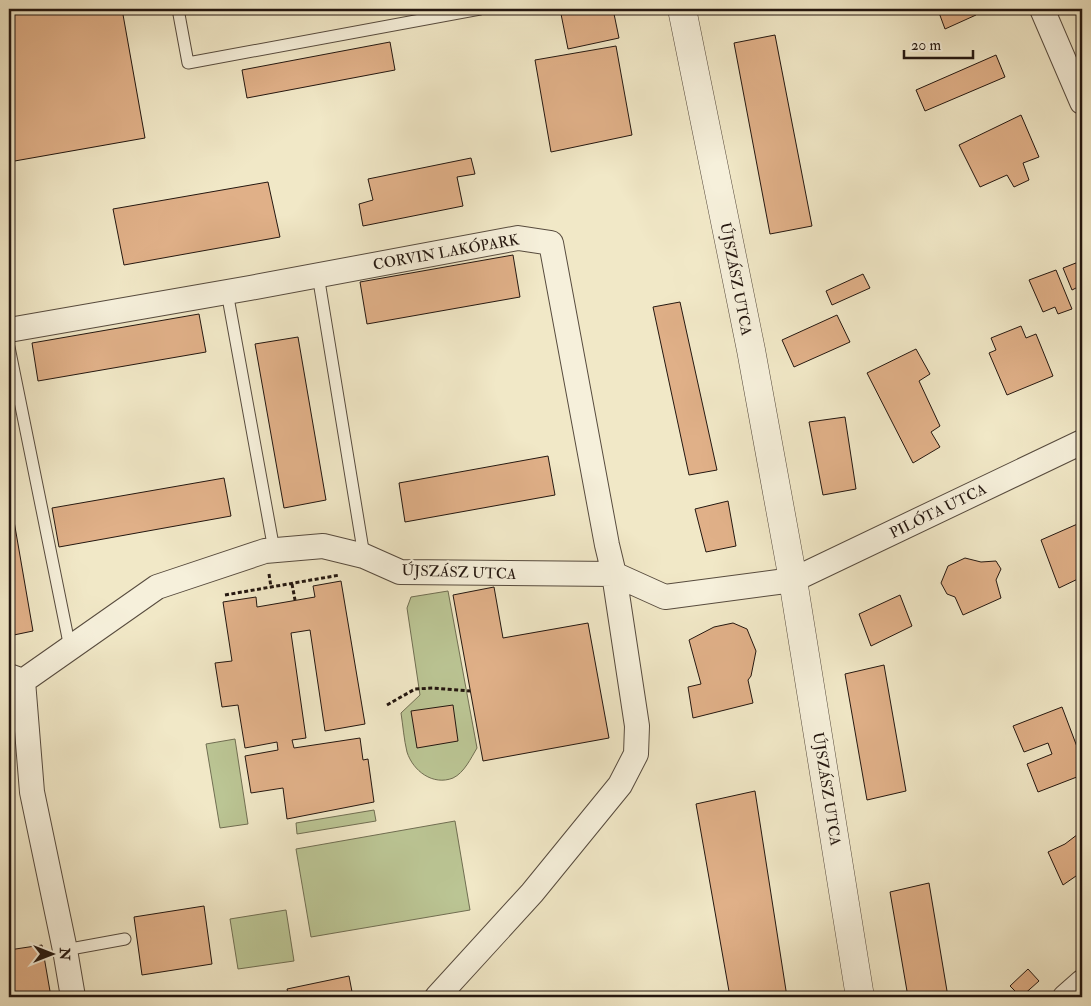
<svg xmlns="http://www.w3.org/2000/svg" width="1091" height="1006" font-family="'IM FELL Double Pica',serif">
<rect width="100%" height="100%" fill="#f1e8c7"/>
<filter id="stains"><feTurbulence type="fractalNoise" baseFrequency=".004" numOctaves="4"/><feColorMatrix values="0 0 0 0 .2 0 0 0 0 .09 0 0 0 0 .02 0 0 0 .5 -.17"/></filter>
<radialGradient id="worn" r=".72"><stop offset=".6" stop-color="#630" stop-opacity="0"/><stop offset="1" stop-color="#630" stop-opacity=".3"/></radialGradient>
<path fill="#bbc594" stroke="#706e52" d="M448,591L477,748C471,758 464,773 453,778C433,786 413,771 407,752C404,740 403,726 401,713L420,695L407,608L411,597Z
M235,739L248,824L220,828L206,744Z
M374,810L376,821L297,834L296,823Z
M455,821L470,910L311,937L296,849Z
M286,910L294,961L238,969L230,919Z"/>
<path fill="#e0b088" stroke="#241710" d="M9,9H122L145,138L9,162Z
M560,9H613L619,38L568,49Z
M931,9H973L976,15L945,29L938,10Z
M775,35L812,226L770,234L734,43Z
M390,42L395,70L247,98L242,70Z
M616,46L632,135L551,152L535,60Z
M996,55L1005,77L925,111L916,90Z
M1021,115L1039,157L1023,163L1029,180L1014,187L1007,175L980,187L959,145Z
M471,158L475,174L457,177L463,206L363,226L359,204L373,200L368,179Z
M268,182L280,237L124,265L113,209Z
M513,255L520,297L367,324L360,282Z
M1081,261L1082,265V285L1072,290L1063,268Z
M1056,270L1072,309L1058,314L1055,307L1043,312L1029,280Z
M863,274L870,288L832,305L826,291Z
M680,302L717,470L689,475L653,307Z
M199,314L206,352L38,381L32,343Z
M837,315L850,342L794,367L782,340Z
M1021,326L1026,338L1036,334L1053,376L1007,395L989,353L996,350L991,338Z
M298,337L326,500L284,508L255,344Z
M916,349L930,374L919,381L940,426L931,432L940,447L913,463L867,373Z
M845,417L856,489L823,495L809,422Z
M548,456L555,495L405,522L399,483Z
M224,478L231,516L59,547L52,508Z
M9,492L33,631L9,636Z
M728,501L736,546L706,552L695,509Z
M1082,522V577L1059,588L1041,540Z
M965,558L981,562L996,561L1001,569L996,580L1001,598L963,615L955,597L947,594L941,583L948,566Z
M341,581L365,724L325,731L310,630L291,633L306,738L292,740L294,748L360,738L363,760L368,759L374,802L287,819L283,788L251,793L245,756L278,750L277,742L245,748L238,705L222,707L215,663L232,661L223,602L256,597L257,607L315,597L313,586Z
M494,587L503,638L588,623L609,738L483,761L453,595Z
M900,595L912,626L871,646L859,614Z
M733,623L747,629L756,651L751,676L748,680L753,703L693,718L688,687L701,684L689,640L714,627Z
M884,665L906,791L867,800L845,674Z
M453,705L458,741L417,748L411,711Z
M1062,707L1082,760V775L1038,792L1027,764L1052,754L1048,743L1024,752L1013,726Z
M755,791L787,997H730L696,804Z
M1082,831V878L1076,876L1063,885L1048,852L1065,844Z
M929,883L948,997H908L890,892Z
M204,906L212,964L142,975L134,917Z
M42,945L51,997H9V950Z
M1028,969L1039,981L1021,997L1010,986Z
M349,976L353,997H289L287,989Z"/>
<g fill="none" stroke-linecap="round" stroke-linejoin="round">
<defs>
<path id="service" d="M178,9L188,63L480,9
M318,275L364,556
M227,292L274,550
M9,347L70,648
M65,950L125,939"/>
<path id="minor" d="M1042,9L1082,102
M9,330L250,288L518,238L551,243L607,545L614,574L637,726L636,754L620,785L532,893L437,997
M9,676L23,681L157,587L265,551L323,546L364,556L400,572L614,574L665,597L793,580L1082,442
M23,681L32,792L65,950L73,997
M1065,997L1082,982"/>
<path id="tertiary" d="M682,9L751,350L793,580L860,997"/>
</defs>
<use href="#service" stroke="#574b3e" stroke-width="13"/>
<use href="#minor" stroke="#574b3e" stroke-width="26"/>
<use href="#tertiary" stroke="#574b3e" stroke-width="29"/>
<path stroke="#241710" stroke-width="3" stroke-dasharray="4 2.5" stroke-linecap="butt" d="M269,574L271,587
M292,584L295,600
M225,595L340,575
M387,705L415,689L433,688L470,691"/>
<use href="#service" stroke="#f6f0db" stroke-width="11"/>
<use href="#minor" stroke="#f6f0db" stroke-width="24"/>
<use href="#tertiary" stroke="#f6f0db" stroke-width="28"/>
</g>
<g text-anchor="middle" stroke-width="4.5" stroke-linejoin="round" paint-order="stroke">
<g font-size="15" fill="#241710" stroke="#f6f0db">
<text transform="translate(446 252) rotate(-10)" y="5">CORVIN LAKÓPARK</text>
<text transform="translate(736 279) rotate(79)" y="5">ÚJSZÁSZ UTCA</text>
<text transform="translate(938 511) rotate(-26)" y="5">PILÓTA UTCA</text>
<text transform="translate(459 572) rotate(2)" y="5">ÚJSZÁSZ UTCA</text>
<text transform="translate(827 789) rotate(81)" y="5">ÚJSZÁSZ UTCA</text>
</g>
</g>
<rect width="1091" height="1006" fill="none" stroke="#f1e8c7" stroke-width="30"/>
<rect x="10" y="10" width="1071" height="986" fill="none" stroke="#241710" stroke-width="2.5"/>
<rect x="15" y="15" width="1061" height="976" fill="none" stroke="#241710"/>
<g transform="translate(52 954) rotate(90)" stroke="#f6f0db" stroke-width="4" paint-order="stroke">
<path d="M0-4L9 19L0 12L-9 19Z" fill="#241710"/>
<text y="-8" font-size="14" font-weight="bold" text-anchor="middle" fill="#241710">N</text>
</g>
<path d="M904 50v8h69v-8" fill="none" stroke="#241710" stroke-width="2.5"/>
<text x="911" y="50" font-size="15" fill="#241710" stroke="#f6f0db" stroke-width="4" paint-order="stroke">20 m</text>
<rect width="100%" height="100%" filter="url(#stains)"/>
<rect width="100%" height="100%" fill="url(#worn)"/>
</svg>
